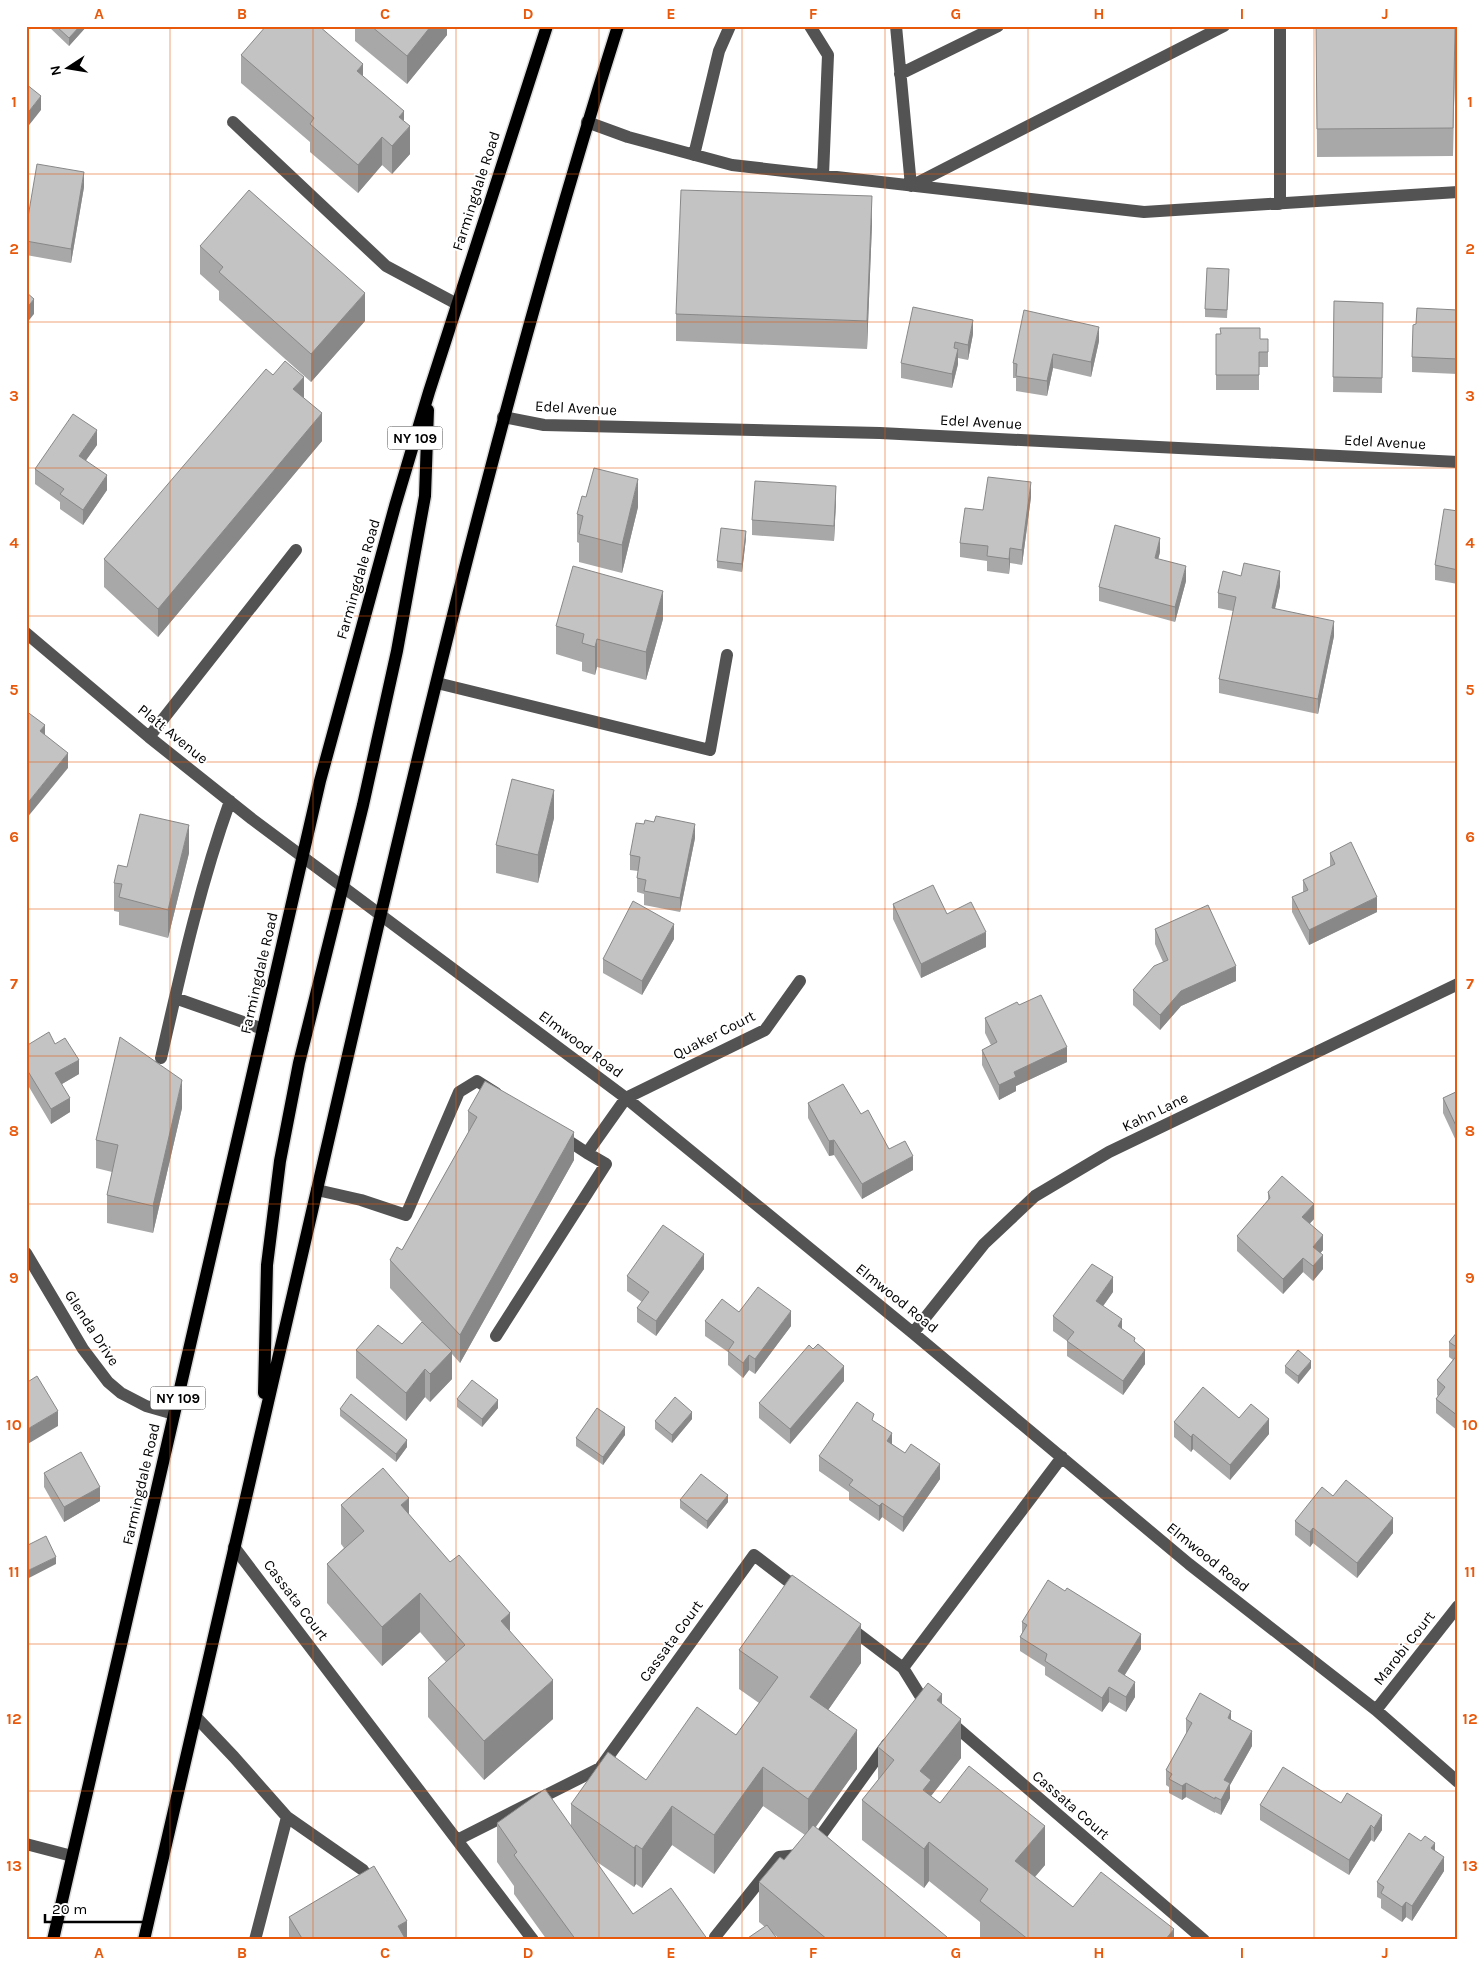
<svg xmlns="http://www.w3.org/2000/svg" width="1484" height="1966" font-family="Karla,sans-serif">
<rect width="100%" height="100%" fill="#fff"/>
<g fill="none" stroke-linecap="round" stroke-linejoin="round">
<defs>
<path id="major" d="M264,1393L267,1265L280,1161L299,1063L363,805L397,651L425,496L428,410
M53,1940L320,781L395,506L429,392L547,26
M144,1940C207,1669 269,1399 331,1129C416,758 503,389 618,26"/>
</defs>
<use href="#major" stroke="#dbdbdb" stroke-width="15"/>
<path stroke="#535353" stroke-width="12" d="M810,26L828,55L823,175
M896,26L911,186L1224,26
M900,74L998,26
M233,122L386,266L457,304
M587,122L628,137L732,165L1144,212L1458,192
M694,155L719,51L730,26
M1280,204V26
M503,417L544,425L880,433L1458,462
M26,633L149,737L252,819L626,1098L913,1333L1189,1564L1376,1710L1458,1782
M437,683L710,750L727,655
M149,737L296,550
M175,998L263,1029
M161,1058C181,971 200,885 230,801
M561,1136L587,1153L626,1098L765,1030L800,981
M317,1190L361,1200L406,1215L459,1092L477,1081L496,1093
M26,1253L83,1349L108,1382L121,1393L146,1406L174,1414
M913,1333L984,1244L1035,1196L1109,1152L1458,984
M496,1336L606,1164L587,1153
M234,1547L533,1940
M849,1627L903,1668L921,1697L931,1706
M903,1668L1062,1457
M1376,1710L1458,1606
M196,1717L234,1757L287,1817L363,1870L373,1885
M948,1720L1204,1940
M457,1840L600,1768L754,1555L801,1591
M26,1844L72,1856
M715,1937L779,1857L798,1855L814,1845L887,1744
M255,1940L287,1817"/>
<use href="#major" stroke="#000" stroke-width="12"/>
</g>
<path fill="#a8a8a8" d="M48,26H87L69,46Z
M355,26H447V35L407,84L355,41Z
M1316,26L1455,57L1453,156L1317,157Z
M241,55L363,76L404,121L410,154L392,174L382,165L358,193L310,152V142L241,83Z
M84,187L71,263L26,255V229Z
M872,224L867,349L676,341V314Z
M200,246L365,321L311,382L219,300V291L200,274Z
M1229,276L1227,318L1205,317V309Z
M1334,301L1383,303L1382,393L1333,392Z
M1458,310V374L1412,372V357L1416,324Z
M973,334L968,360L958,358V364L952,388L901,378V363Z
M1216,334L1260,339H1268V367H1259V390H1216Z
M1099,341L1091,377L1053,368L1047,396L1016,391V378H1013V363Z
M273,375L304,398L322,441L158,637L104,587V559Z
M97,445L86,460L107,490L83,525L60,509V502L35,484V469Z
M1031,497L1022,565L1010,563L1009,574L987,571V561L960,557V543L983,510Z
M836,501L834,541L752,535V520Z
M638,507L622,573L579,562V543L577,542V514Z
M1458,511V584L1435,580V565Z
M746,538L742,572L717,568V561Z
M1160,552L1158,559L1186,581L1175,622L1099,601V587Z
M1280,586L1275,608L1334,636L1318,714L1219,693V679L1233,611L1218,608V593Z
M663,619L646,680L597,667L595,675L582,671V662L556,654V626Z
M554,818L538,883L496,873V845Z
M1456,818H1458V837L1456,833Z
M695,838L680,912L644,905V894L637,892V878L638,871L630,870V855Z
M189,853L168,938L119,925V912L114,911V883L127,867Z
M1330,853L1377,912L1309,945L1292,912V897L1303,892V880L1330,867Z
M893,904L947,914L986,947L921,978L893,919Z
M1155,929L1236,981L1181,1006L1160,1030L1133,1005V990L1163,962L1155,944Z
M674,939L642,995L603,973V959Z
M1019,1005L1067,1062L1016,1086V1091L999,1100L982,1065V1050L991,1045L985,1033V1018Z
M55,1044L79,1074L62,1084L70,1112L51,1124L26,1082V1046Z
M1458,1091V1145L1443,1113V1098Z
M808,1103L861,1114L889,1149L913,1170L862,1199L834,1155L829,1156L808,1118Z
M182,1108L153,1233L107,1223V1195L112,1172L96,1168V1140Z
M468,1111L574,1160L460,1363L452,1354V1379L430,1402L425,1397L406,1421L356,1378V1350L402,1344L422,1322L390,1288V1260L402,1250L468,1133Z
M1268,1192L1314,1219L1310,1223L1323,1250L1320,1253L1323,1269L1313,1281L1303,1272L1283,1294L1237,1251V1236L1268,1201Z
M704,1269L656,1336L637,1322V1308L642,1302L627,1291V1276Z
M1113,1292L1103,1306L1122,1329L1135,1342L1145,1364L1123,1395L1067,1356V1341L1053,1331V1316Z
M739,1312L791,1326L755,1374L749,1370L743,1378L728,1365V1352L705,1336V1321Z
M1458,1331V1431L1436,1413V1399L1438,1396L1437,1395V1380L1453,1360L1449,1357V1342Z
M813,1349L844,1381L790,1444L759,1418V1403Z
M1285,1366L1311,1368L1298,1384L1285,1373Z
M457,1399L498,1408L482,1427L457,1407Z
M340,1409L407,1447L396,1462L340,1416Z
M1239,1418L1269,1434L1230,1480L1193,1449L1191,1452L1174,1437V1422Z
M692,1419L672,1443L655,1429V1421Z
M874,1421L892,1444L940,1479L903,1532L882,1517L879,1521L849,1500V1492L819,1471V1456Z
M625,1435L603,1465L576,1446V1438Z
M44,1473L100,1501L64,1522L44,1487Z
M1333,1496L1393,1533L1357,1578L1313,1543L1310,1547L1295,1535V1521Z
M680,1500L728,1502L707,1529L680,1508Z
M341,1505L409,1515L510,1631L553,1719L484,1780L428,1717V1678L446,1662L420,1632L382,1666L327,1603V1564L344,1548L341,1544Z
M1022,1622L1141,1649L1124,1675L1135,1697L1126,1712L1109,1702L1102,1712L1045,1675V1667L1020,1651V1637L1022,1633Z
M739,1650L861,1663L828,1710L857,1769L815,1827L947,1940H781L759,1922V1882L784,1860L805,1835L763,1806L714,1874L672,1845L642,1888L636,1884L634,1887L594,1860L633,1914L708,1940H547L514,1894V1886L497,1862V1823L571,1826V1804L646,1780L736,1735L759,1703L739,1689Z
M942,1704L961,1758L931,1796L940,1803L1045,1865L1035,1877L1073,1907L1174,1940H980V1922L929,1881L924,1888L862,1840V1800L878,1780V1747Z
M1186,1719L1231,1720L1252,1746L1230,1785V1798L1221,1815L1215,1812V1813L1186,1797L1182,1800L1169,1793V1787L1166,1785V1770L1186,1734Z
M1341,1803L1382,1830L1374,1842L1371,1840L1349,1875L1260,1820V1805Z
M1435,1851L1444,1871L1412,1921L1406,1917L1402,1922L1381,1908V1899L1377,1897V1882Z
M289,1917L407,1940H289Z"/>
<path fill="#888" d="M80,26H87L69,46V38Z
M431,26H447V35L407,84V56Z
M1458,28V56L1455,57L1453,156L1455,29Z
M363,64V92L357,71Z
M41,96V110L26,129V115Z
M404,111V133L410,126V154L392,174V146L399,117Z
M382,137V165L358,193V165Z
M84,172V187L71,263V249Z
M872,196V224L867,349V321Z
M365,293V321L311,382V354Z
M34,299V314L26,324V309Z
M973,320V334L968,360V345Z
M1099,327V341L1091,377V362Z
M958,349V364L952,388V374Z
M1053,354V368L1047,396V381Z
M304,377V405L293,389Z
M322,413V441L158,637V609Z
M97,430V445L79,470V456Z
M107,475V490L83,525V510Z
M638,479V507L622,573V545Z
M1031,482V497L1022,565V550Z
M836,486V501L834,541V526Z
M746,531V538L742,572V564Z
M1160,538V552L1155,572V558Z
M1010,548V563L1009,574V559Z
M1186,566V581L1175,622V607Z
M1280,571V586L1272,622V608Z
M663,591V619L646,680V652Z
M1334,621V636L1318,714V699Z
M597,639V667L595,675V647Z
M45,725V740L40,731Z
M68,753V768L26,819V805Z
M554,790V818L538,883V855Z
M695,824V838L680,912V898Z
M189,825V853L168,938V910Z
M1377,897V912L1309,945V930Z
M674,924V939L642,995V981Z
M986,932V947L921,978V964Z
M1236,966V981L1181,1006L1160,1030V1015L1181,991Z
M1067,1047V1062L1016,1086V1091L999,1100V1085L1014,1072Z
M79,1060V1074L55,1088V1073Z
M182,1080V1108L153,1233V1206Z
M70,1098V1112L51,1124V1109Z
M574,1132V1160L460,1363V1335Z
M834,1140V1155L829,1156V1141Z
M913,1156V1170L862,1199V1184Z
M1314,1204V1219L1302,1232V1217Z
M1323,1235V1250L1313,1262V1247Z
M704,1254V1269L656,1336V1321Z
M1323,1255V1269L1313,1281V1266Z
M1303,1258V1272L1283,1294V1279Z
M1113,1277V1292L1096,1316V1301Z
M791,1311V1326L755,1374V1359Z
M1122,1319V1334L1118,1326Z
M1145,1350V1364L1123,1395V1381Z
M452,1351V1379L430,1402V1374Z
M749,1355V1370L743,1378V1363Z
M1311,1361V1368L1298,1384V1376Z
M844,1366V1381L790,1444V1429Z
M425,1369V1397L406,1421V1393Z
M498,1400V1408L482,1427V1419Z
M58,1411V1426L26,1445V1430Z
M692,1412V1419L672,1443V1435Z
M1269,1419V1434L1230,1480V1465Z
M625,1427V1435L603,1465V1457Z
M892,1433V1448L887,1441Z
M1193,1434V1449L1191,1452V1437Z
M407,1440V1447L396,1462V1454Z
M940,1464V1479L903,1532V1517Z
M100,1487V1501L64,1522V1507Z
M728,1495V1502L707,1529V1521Z
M409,1498V1537L401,1505Z
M882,1503V1517L879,1521V1506Z
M1393,1518V1533L1357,1578V1563Z
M1313,1528V1543L1310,1547V1532Z
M56,1557V1564L27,1579V1571Z
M420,1593V1632L382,1666V1627Z
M510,1613V1652L501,1621Z
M861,1624V1663L810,1736V1697Z
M1141,1634V1649L1118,1686V1671Z
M553,1680V1719L484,1780V1741Z
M1135,1682V1697L1126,1712V1697Z
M1109,1687V1702L1102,1712V1698Z
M942,1694V1733L937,1700Z
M1231,1711V1726L1228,1718Z
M961,1719V1758L931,1796V1820L920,1771Z
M857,1730V1769L808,1838V1799Z
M1252,1731V1746L1230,1785V1798L1221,1815V1800L1224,1780Z
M763,1767V1806L714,1874V1835Z
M1186,1783V1797L1182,1800V1786Z
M672,1806V1845L642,1888V1849Z
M1382,1815V1830L1374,1842V1828Z
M1371,1825V1840L1349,1875V1860Z
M1045,1826V1865L1015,1900V1861Z
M929,1842V1881L924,1888V1849Z
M1435,1843V1857L1431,1848Z
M636,1845V1884L634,1887V1848Z
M1444,1857V1871L1412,1921V1906Z
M1406,1902V1917L1402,1922V1907Z
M407,1921V1940H398V1926Z
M1174,1929V1940H1165Z"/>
<path fill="#c3c3c3" stroke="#888" d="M56,26H80L69,38Z
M266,26H319L363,64L357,71L404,111L399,117L410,126L392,146L382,137L358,165L310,124L314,118L241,55Z
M371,26H431L407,56Z
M1316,26H1458V28L1455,29L1453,128L1317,129Z
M26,84L41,96L26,115Z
M37,164L84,172L71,249L26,241V229Z
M249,190L365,293L311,354L219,272L223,267L200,246Z
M681,190L872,196L867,321L676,314Z
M1207,268L1229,269L1227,310L1205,309Z
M26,292L34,299L26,309Z
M1334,301L1383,303L1382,378L1333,377Z
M913,307L973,320L968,345L955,342L954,348L958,349L952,374L901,363Z
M1417,308L1458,310V359L1412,357L1413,325L1416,324Z
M1024,310L1099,327L1091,362L1053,354L1047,381L1016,376L1017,364L1013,363Z
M1220,328H1260V339H1268V352H1259V375H1216V334H1221Z
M285,361L304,377L293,389L322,413L158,609L104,559L266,369L273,375Z
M73,414L97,430L79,456L107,475L83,510L60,494L64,489L35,469Z
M594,468L638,479L622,545L579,534L583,516L577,514L582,496L586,497Z
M988,477L1031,482L1022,550L1010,548L1009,559L987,556L988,546L960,543L965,508L983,510Z
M755,481L836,486L834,526L752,520Z
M1444,509L1458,511V570L1435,565Z
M1115,525L1160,538L1155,558L1186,566L1175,607L1099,587Z
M721,528L746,531L742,564L717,561Z
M1244,563L1280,571L1272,608L1334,621L1318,699L1219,679L1236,597L1218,593L1223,571L1241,576Z
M573,566L663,591L646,652L597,639L595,647L582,643L584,634L556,626Z
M26,711L45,725L40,731L68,753L26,805Z
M512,779L554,790L538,855L496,845Z
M140,814L189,825L168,910L119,897L122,884L114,883L118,865L127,867Z
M656,816L695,824L680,898L644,891L646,880L637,878L640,857L630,855L636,823L644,824L645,820L654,822Z
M1351,842L1377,897L1309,930L1292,897L1308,890L1303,880L1335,864L1330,853Z
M933,885L947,914L971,902L986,932L921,964L893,904Z
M633,901L674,924L642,981L603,959Z
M1208,905L1236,966L1181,991L1160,1015L1133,990L1154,966L1168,960L1155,929Z
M1041,995L1067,1047L1014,1072L1016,1077L999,1085L982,1050L997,1042L985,1018L1017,1002L1019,1005Z
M49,1032L55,1044L65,1038L79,1060L55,1073L70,1098L51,1109L26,1068V1046Z
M120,1037L182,1080L153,1206L107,1195L118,1145L96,1140Z
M485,1081L574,1132L460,1335L390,1260L397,1247L402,1250L477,1117L468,1111Z
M843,1084L861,1114L868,1110L889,1149L905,1141L913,1156L862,1184L834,1140L829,1141L808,1103Z
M1458,1091V1130L1443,1098Z
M1282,1176L1314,1204L1302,1217L1323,1235L1313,1247L1323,1255L1313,1266L1303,1258L1283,1279L1237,1236L1270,1198L1268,1192Z
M663,1225L704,1254L656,1321L637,1308L649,1292L627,1276Z
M1092,1264L1113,1277L1096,1301L1122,1319L1118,1326L1135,1338L1134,1341L1145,1350L1123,1381L1067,1341L1074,1332L1053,1316Z
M758,1287L791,1311L755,1359L749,1355L743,1363L728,1351L734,1342L705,1321L722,1299L739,1312Z
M422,1322L452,1351L430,1374L425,1369L406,1393L356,1350L378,1325L402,1344Z
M1458,1331V1348L1449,1342Z
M818,1344L844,1366L790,1429L759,1403L809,1345L813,1349Z
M1298,1350L1311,1361L1298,1376L1285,1366Z
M1458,1354V1416L1436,1399L1445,1387L1437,1380Z
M37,1376L58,1411L26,1430V1383Z
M472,1380L498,1400L482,1419L457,1399Z
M1203,1387L1239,1418L1251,1404L1269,1419L1230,1465L1193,1434L1191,1437L1174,1422Z
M351,1394L407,1440L396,1454L340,1409Z
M675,1397L692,1412L672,1435L655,1421Z
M857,1402L874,1414L872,1420L892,1433L887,1441L905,1453L911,1444L940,1464L903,1517L882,1503L879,1506L849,1485L853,1480L819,1456Z
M597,1408L625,1427L603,1457L576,1438Z
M81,1452L100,1487L64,1507L44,1473Z
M383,1468L409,1498L401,1505L450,1562L459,1555L510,1613L501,1621L553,1680L484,1741L428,1678L465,1645L420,1593L382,1627L327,1564L364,1531L341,1505Z
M701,1474L728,1495L707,1521L680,1500Z
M1346,1480L1393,1518L1357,1563L1313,1528L1310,1532L1295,1521L1322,1487L1333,1496Z
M46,1536L56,1557L27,1571L26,1569V1546Z
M792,1575L861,1624L810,1697L857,1730L808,1799L763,1767L714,1835L672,1806L642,1849L636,1845L634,1848L571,1804L608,1752L646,1780L697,1707L736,1735L778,1677L739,1650Z
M1048,1580L1065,1591L1067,1588L1141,1634L1118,1671L1135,1682L1126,1697L1109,1687L1102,1698L1045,1661L1047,1654L1020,1637L1027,1625L1022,1622Z
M928,1683L942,1694L937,1700L961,1719L920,1771L931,1780L923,1790L940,1803L969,1766L1045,1826L1015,1861L1073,1907L1101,1872L1174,1929L1165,1940H1029L980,1901L988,1889L929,1842L924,1849L862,1800L894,1760L878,1747Z
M1200,1693L1231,1711L1228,1718L1252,1731L1224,1780L1230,1783L1221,1800L1215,1797V1799L1186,1783L1182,1786L1169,1779L1172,1774L1166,1770L1192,1723L1186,1719Z
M1283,1767L1341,1803L1347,1793L1382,1815L1374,1828L1371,1825L1349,1860L1260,1805Z
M545,1789L633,1914L671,1888L708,1940H576L514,1855L517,1852L497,1823Z
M813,1825L947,1937L945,1940H828L759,1882L780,1857L784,1860Z
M1409,1833L1421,1841L1425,1836L1435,1843L1431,1848L1444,1857L1412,1906L1406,1902L1402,1907L1381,1893L1384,1887L1377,1882Z
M374,1866L407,1921L398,1926L406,1940H303L289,1917Z
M767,1925L778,1940H745Z"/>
<path fill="none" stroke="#e8590c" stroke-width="1" stroke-opacity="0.55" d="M170,26V1940M313,26V1940M456,26V1940M599,26V1940M742,26V1940M885,26V1940M1028,26V1940M1171,26V1940M1314,26V1940M26,174H1458M26,322H1458M26,468H1458M26,616H1458M26,762H1458M26,909H1458M26,1056H1458M26,1204H1458M26,1350H1458M26,1498H1458M26,1644H1458M26,1791H1458"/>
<g text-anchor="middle" stroke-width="4" stroke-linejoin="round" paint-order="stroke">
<g fill="#fff" stroke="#4c4c4c" stroke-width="1">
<rect x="387.5" y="426.5" width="55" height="23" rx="4"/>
<rect x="150.5" y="1386.5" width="55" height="23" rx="4"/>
</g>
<g font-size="14" font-weight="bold" fill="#000">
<text x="415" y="443">NY 109</text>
<text x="178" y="1403">NY 109</text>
</g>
<g font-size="15" fill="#000" stroke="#fff">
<text transform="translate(476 191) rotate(-72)" y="5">Farmingdale Road</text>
<text transform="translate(576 408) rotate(3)" y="5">Edel Avenue</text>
<text transform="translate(981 422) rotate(3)" y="5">Edel Avenue</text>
<text transform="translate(1385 442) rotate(3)" y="5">Edel Avenue</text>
<text transform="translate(358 579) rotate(-74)" y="5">Farmingdale Road</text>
<text transform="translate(173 734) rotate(39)" y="5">Platt Avenue</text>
<text transform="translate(259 973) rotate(-77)" y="5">Farmingdale Road</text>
<text transform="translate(714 1035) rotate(-27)" y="5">Quaker Court</text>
<text transform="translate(581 1044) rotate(37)" y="5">Elmwood Road</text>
<text transform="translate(1155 1112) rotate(-26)" y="5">Kahn Lane</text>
<text transform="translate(897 1298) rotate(39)" y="5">Elmwood Road</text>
<text transform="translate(92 1328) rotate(57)" y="5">Glenda Drive</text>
<text transform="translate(141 1484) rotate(-77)" y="5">Farmingdale Road</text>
<text transform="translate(1208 1557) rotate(39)" y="5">Elmwood Road</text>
<text transform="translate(296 1600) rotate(53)" y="5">Cassata Court</text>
<text transform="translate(671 1641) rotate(-54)" y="5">Cassata Court</text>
<text transform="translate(1404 1648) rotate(-52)" y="5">Marobi Court</text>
<text transform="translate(1071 1805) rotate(41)" y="5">Cassata Court</text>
</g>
</g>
<rect width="1484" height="1966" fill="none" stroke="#ffffff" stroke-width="55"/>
<g transform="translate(68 68) rotate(258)" stroke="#ffffff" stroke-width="4" paint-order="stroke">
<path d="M0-4L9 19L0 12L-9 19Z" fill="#000000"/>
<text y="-8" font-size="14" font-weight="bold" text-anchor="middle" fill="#000000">N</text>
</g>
<path d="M45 1914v8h102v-8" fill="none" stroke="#000000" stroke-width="2.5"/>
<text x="52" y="1914" font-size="15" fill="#000000" stroke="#ffffff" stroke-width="4" paint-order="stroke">20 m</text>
<rect x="28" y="28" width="1428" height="1910" fill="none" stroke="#e8590c" stroke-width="2"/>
<g font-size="16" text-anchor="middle" font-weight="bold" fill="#e8590c">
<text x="99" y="19">A</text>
<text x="242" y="19">B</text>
<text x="385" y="19">C</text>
<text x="528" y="19">D</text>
<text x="671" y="19">E</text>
<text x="813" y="19">F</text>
<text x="956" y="19">G</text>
<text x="1099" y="19">H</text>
<text x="1242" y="19">I</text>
<text x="1385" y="19">J</text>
<text x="14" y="107">1</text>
<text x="1470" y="107">1</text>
<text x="14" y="254">2</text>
<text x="1470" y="254">2</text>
<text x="14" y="401">3</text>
<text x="1470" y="401">3</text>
<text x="14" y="548">4</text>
<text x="1470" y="548">4</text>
<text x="14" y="695">5</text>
<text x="1470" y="695">5</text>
<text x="14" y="842">6</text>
<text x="1470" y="842">6</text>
<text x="14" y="989">7</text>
<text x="1470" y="989">7</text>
<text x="14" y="1136">8</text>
<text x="1470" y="1136">8</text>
<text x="14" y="1283">9</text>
<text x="1470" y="1283">9</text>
<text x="14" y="1430">10</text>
<text x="1470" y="1430">10</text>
<text x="14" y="1577">11</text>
<text x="1470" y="1577">11</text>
<text x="14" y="1724">12</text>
<text x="1470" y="1724">12</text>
<text x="14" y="1871">13</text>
<text x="1470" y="1871">13</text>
<text x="99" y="1958">A</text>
<text x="242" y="1958">B</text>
<text x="385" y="1958">C</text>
<text x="528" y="1958">D</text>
<text x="671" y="1958">E</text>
<text x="813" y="1958">F</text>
<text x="956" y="1958">G</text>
<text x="1099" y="1958">H</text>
<text x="1242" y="1958">I</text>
<text x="1385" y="1958">J</text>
</g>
</svg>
